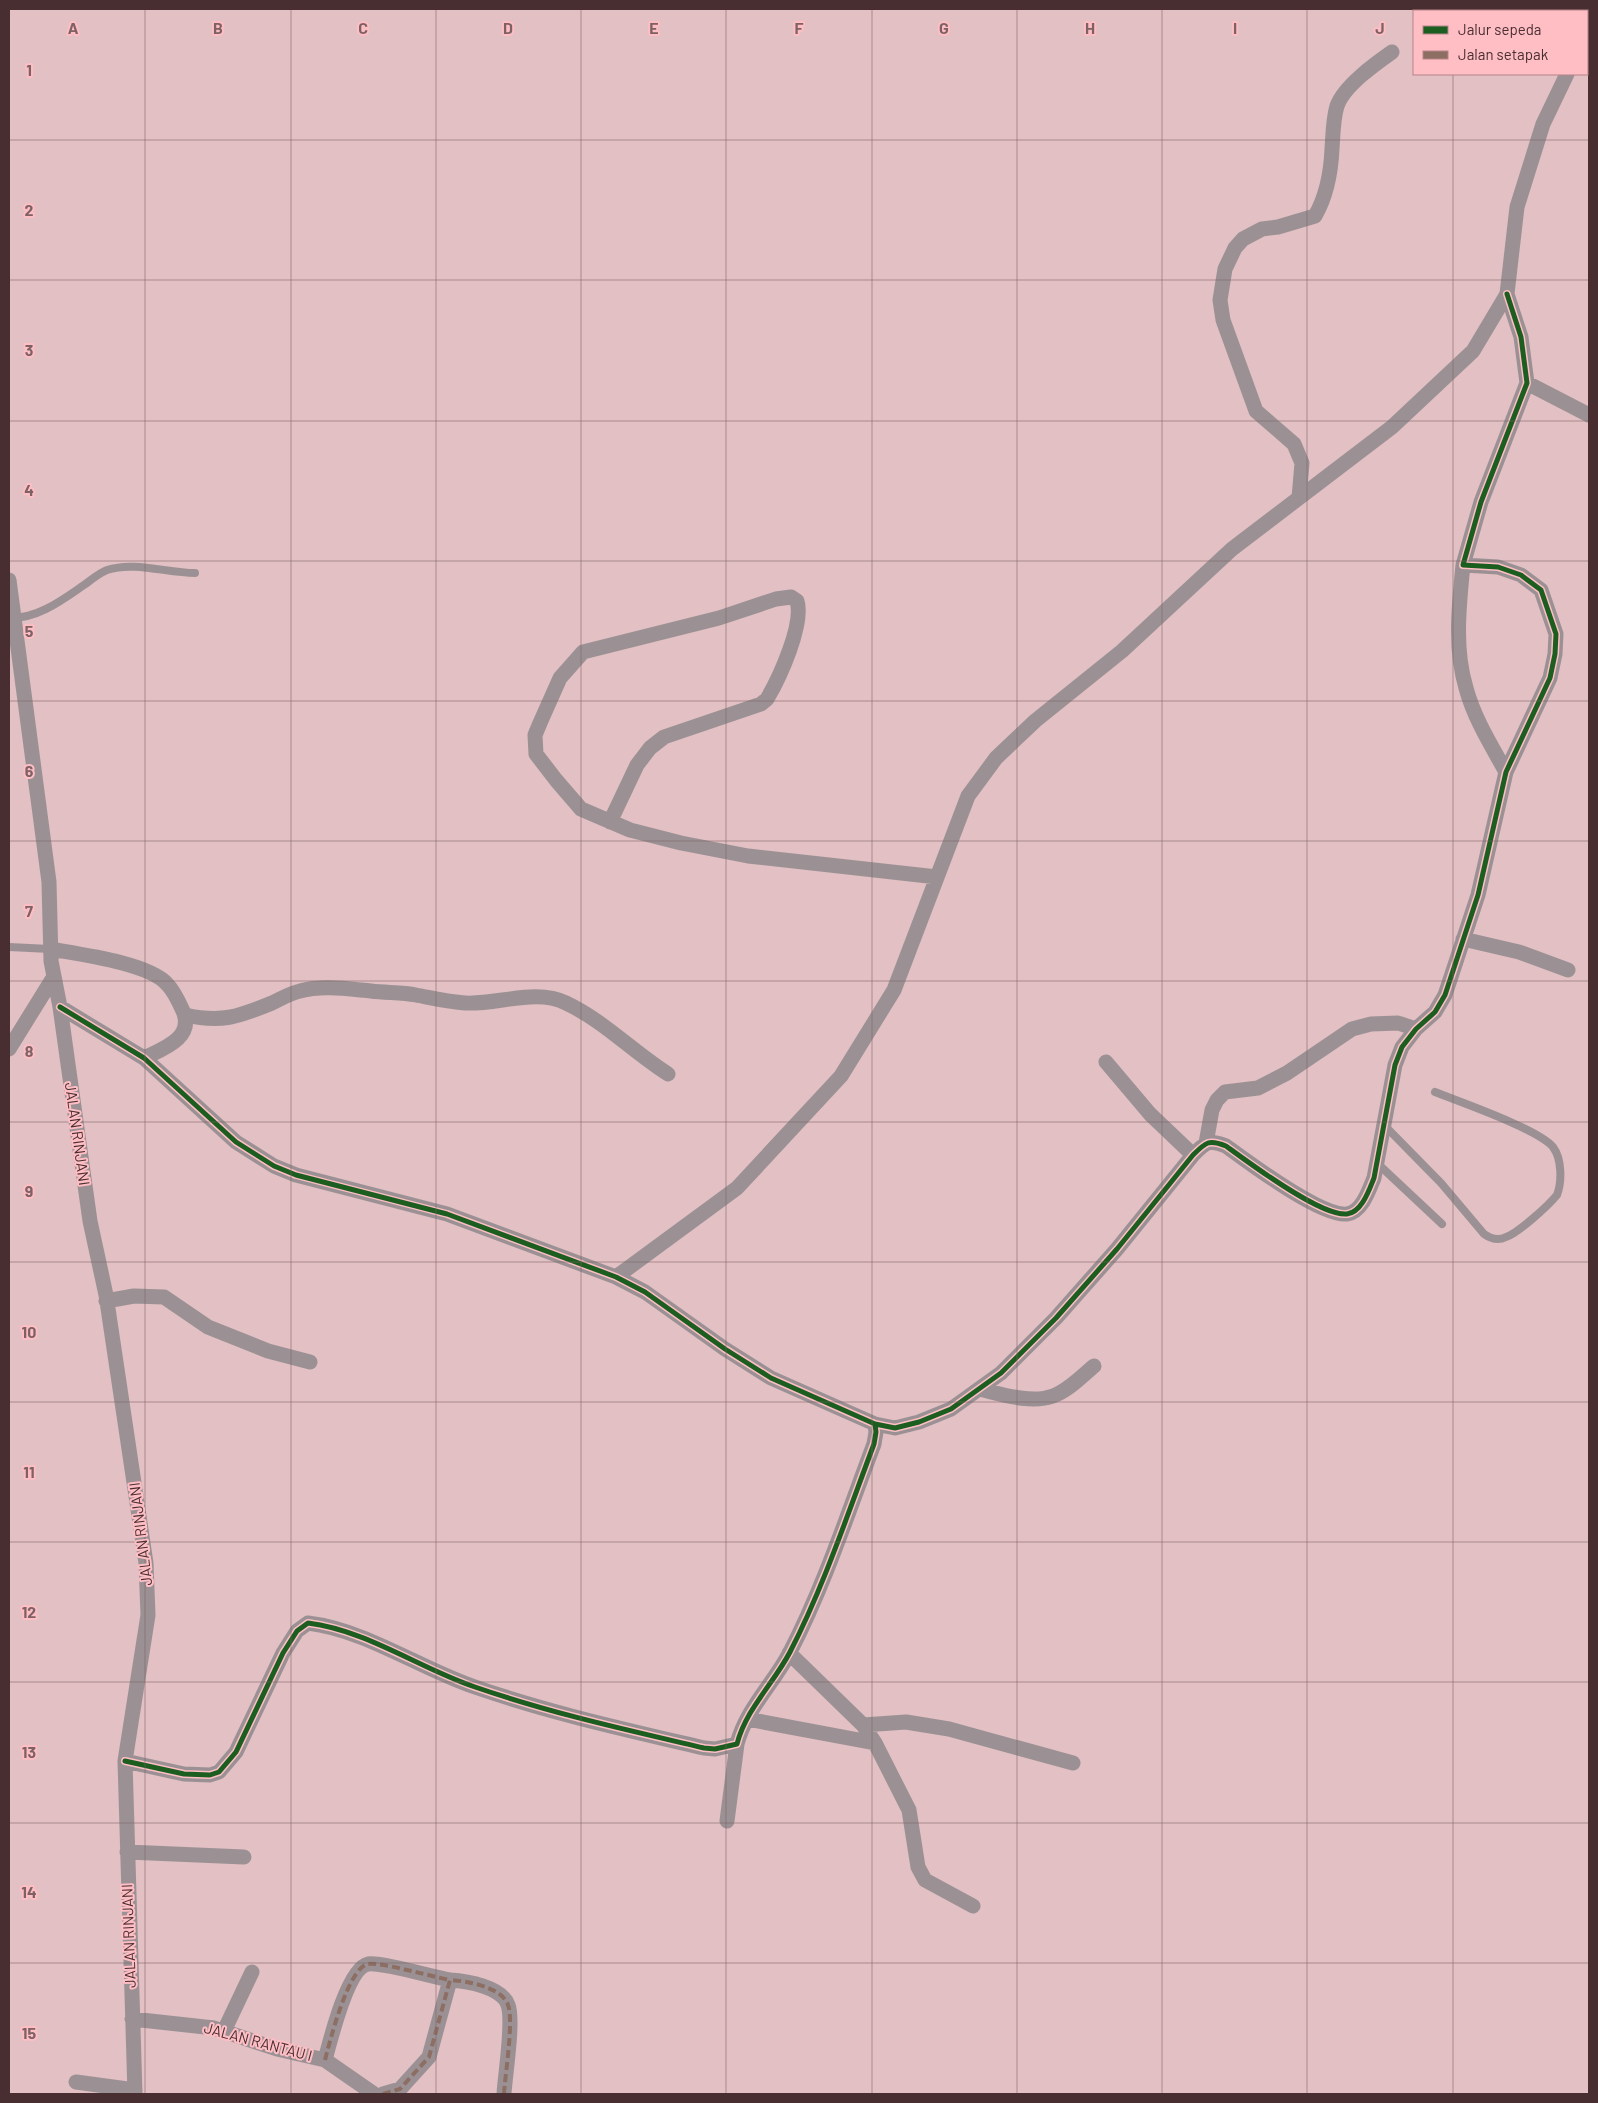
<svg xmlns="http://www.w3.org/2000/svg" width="1598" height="2103" font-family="Barlow,sans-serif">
<rect width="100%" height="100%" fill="#e2c0c3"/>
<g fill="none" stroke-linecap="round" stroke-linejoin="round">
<path stroke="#9b9195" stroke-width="8" d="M11,618C39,618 62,600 84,585C91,580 99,573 107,570C134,561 167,573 195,573
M9,947L50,949
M1385,1126L1441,1183L1484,1234C1491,1239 1498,1241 1506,1237C1518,1233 1548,1206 1557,1195C1562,1182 1562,1159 1553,1147C1538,1129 1460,1102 1435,1092
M1377,1163L1442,1224"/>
<path stroke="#9b9195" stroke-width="15" d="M1587,33L1589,29
M1527,383L1589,415
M1299,498L1302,463L1294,444L1256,411L1223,320L1220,300L1225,269L1235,248L1243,239L1262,229L1278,227L1315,216C1326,197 1331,171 1332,149C1333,135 1333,119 1337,106C1344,86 1375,64 1392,52
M1463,565C1459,606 1454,648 1466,688C1474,718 1491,745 1506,772
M9,580L49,882L51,961L60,1007L90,1221L106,1295L146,1563L148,1615L125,1761L135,2094
M610,822L637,765L650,748L664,737L761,704L767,699C780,677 804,624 797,601L791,597L776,599L719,618L583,652L560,678L540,723L535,735L536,754L556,780L581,809L630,830L681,843L748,856L937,877
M1463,939L1519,952L1568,970
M50,949C78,954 149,963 167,984C174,991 179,1002 183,1011C195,1038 162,1049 144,1058
M60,1007L144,1058L236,1142L274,1166L296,1175L447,1214L616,1277L645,1292L725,1349L771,1378L875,1424L876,1432L874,1444C848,1513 824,1586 790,1652C774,1683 746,1709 737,1744L715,1749L704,1748C627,1730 550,1713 475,1687C421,1669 366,1630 308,1623L297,1631L283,1653L236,1752L219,1772L210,1775L184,1774L125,1761
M185,1015C221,1023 238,1017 272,1003C281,999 290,993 300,991C322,985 348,989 371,991C386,993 402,992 416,995C432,998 449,1002 465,1003C497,1005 536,988 566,1003C604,1021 633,1052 668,1074
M9,1049L53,978
M1106,1062L1150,1114L1193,1155
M1206,1143L1212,1110L1217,1100L1225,1092L1258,1088L1287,1073L1352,1029L1371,1024L1398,1023L1416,1029
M616,1277L737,1188L841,1076L894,990L968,796L996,758L1035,721L1122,651L1232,549L1392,427L1473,351L1507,294L1517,207L1543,124L1567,74
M106,1301L134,1296L164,1297L208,1327L268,1351L310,1362
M979,1389C1001,1394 1031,1404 1053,1396C1068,1391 1082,1376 1094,1366
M875,1424L895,1428L919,1422L951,1409L1001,1373L1056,1318L1117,1249L1193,1155C1206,1142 1209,1139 1226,1146C1248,1162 1321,1217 1347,1214C1362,1212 1369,1190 1374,1178L1395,1065L1402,1047L1416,1029L1435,1012L1445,995L1478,895L1506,772L1550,678L1555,654L1556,634L1541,590L1521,575L1498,567L1463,565L1481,502L1527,383L1521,337L1507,294
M789,1653L863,1725L875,1743L909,1810L918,1867L925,1880L973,1906
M747,1719L875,1743
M863,1725L906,1722L949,1729L1073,1763
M727,1821L737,1744
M127,1852L244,1857
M132,2019L214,2028L277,2049L325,2060L374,2094
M224,2031L252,1972
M325,2060C330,2041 348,1968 368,1964C382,1962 433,1977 450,1980
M76,2082L135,2090
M383,2094L400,2089L429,2057L450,1980C467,1981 502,1987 508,2005C514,2021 505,2075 504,2094"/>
<path stroke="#8d6e63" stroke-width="4" stroke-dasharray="8 4" stroke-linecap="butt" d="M325,2060C330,2041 348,1968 368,1964C382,1962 433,1977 450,1980
M383,2094L400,2089L429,2057L450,1980C467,1981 502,1987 508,2005C514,2021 505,2075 504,2094"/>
<defs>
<path id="cycleway" d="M60,1007L144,1058L236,1142L274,1166L296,1175L447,1214L616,1277L645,1292L725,1349L771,1378L875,1424L876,1432L874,1444C848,1513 824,1586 790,1652C774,1683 746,1709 737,1744L715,1749L704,1748C627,1730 550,1713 475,1687C421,1669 366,1630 308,1623L297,1631L283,1653L236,1752L219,1772L210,1775L184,1774L125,1761
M875,1424L895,1428L919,1422L951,1409L1001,1373L1056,1318L1117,1249L1193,1155C1206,1142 1209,1139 1226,1146C1248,1162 1321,1217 1347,1214C1362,1212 1369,1190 1374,1178L1395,1065L1402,1047L1416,1029L1435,1012L1445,995L1478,895L1506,772L1550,678L1555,654L1556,634L1541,590L1521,575L1498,567L1463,565L1481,502L1527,383L1521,337L1507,294"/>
</defs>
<use href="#cycleway" stroke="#febec4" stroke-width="8"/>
<use href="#cycleway" stroke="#1b5e20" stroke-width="5"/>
</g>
<path fill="none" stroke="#7e6164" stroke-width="1" stroke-opacity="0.55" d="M145,9V2094M291,9V2094M436,9V2094M581,9V2094M726,9V2094M872,9V2094M1017,9V2094M1162,9V2094M1307,9V2094M1453,9V11M1453,74V2094M9,140H1589M9,280H1589M9,421H1589M9,561H1589M9,701H1589M9,841H1589M9,981H1589M9,1122H1589M9,1262H1589M9,1402H1589M9,1542H1589M9,1682H1589M9,1823H1589M9,1963H1589"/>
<g text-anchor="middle" stroke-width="4" stroke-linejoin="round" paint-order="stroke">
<g font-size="15" fill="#482e31" stroke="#febec4">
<text transform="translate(77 1134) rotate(82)" y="5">JALAN RINJANI</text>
<text transform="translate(141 1534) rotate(-97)" y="5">JALAN RINJANI</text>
<text transform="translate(129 1936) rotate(-92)" y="5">JALAN RINJANI</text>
<text transform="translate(258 2042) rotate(15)" y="5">JALAN RANTAU I</text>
</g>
</g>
<g font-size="16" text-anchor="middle" font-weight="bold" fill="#7e6164" stroke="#febec4" stroke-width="4" stroke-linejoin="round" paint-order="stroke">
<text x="73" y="34">A</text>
<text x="218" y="34">B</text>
<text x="363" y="34">C</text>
<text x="508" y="34">D</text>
<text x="654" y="34">E</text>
<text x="799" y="34">F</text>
<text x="944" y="34">G</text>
<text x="1090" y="34">H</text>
<text x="1235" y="34">I</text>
<text x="1380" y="34">J</text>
<text x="29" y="76">1</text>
<text x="29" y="216">2</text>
<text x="29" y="356">3</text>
<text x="29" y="496">4</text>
<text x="29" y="637">5</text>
<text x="29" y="777">6</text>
<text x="29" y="917">7</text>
<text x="29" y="1057">8</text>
<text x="29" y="1197">9</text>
<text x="29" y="1338">10</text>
<text x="29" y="1478">11</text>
<text x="29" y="1618">12</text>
<text x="29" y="1758">13</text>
<text x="29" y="1898">14</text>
<text x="29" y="2039">15</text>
</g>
<rect width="1598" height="2103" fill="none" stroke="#482e31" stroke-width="20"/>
<rect x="1413" y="10" width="175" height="65" fill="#febec4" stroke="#b58489"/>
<rect x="1423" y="26" width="25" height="8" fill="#1b5e20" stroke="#b58489"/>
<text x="1458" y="35" font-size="15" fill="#482e31">Jalur sepeda</text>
<rect x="1423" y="51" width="25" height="8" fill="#8d6e63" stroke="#b58489"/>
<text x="1458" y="60" font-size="15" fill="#482e31">Jalan setapak</text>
</svg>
